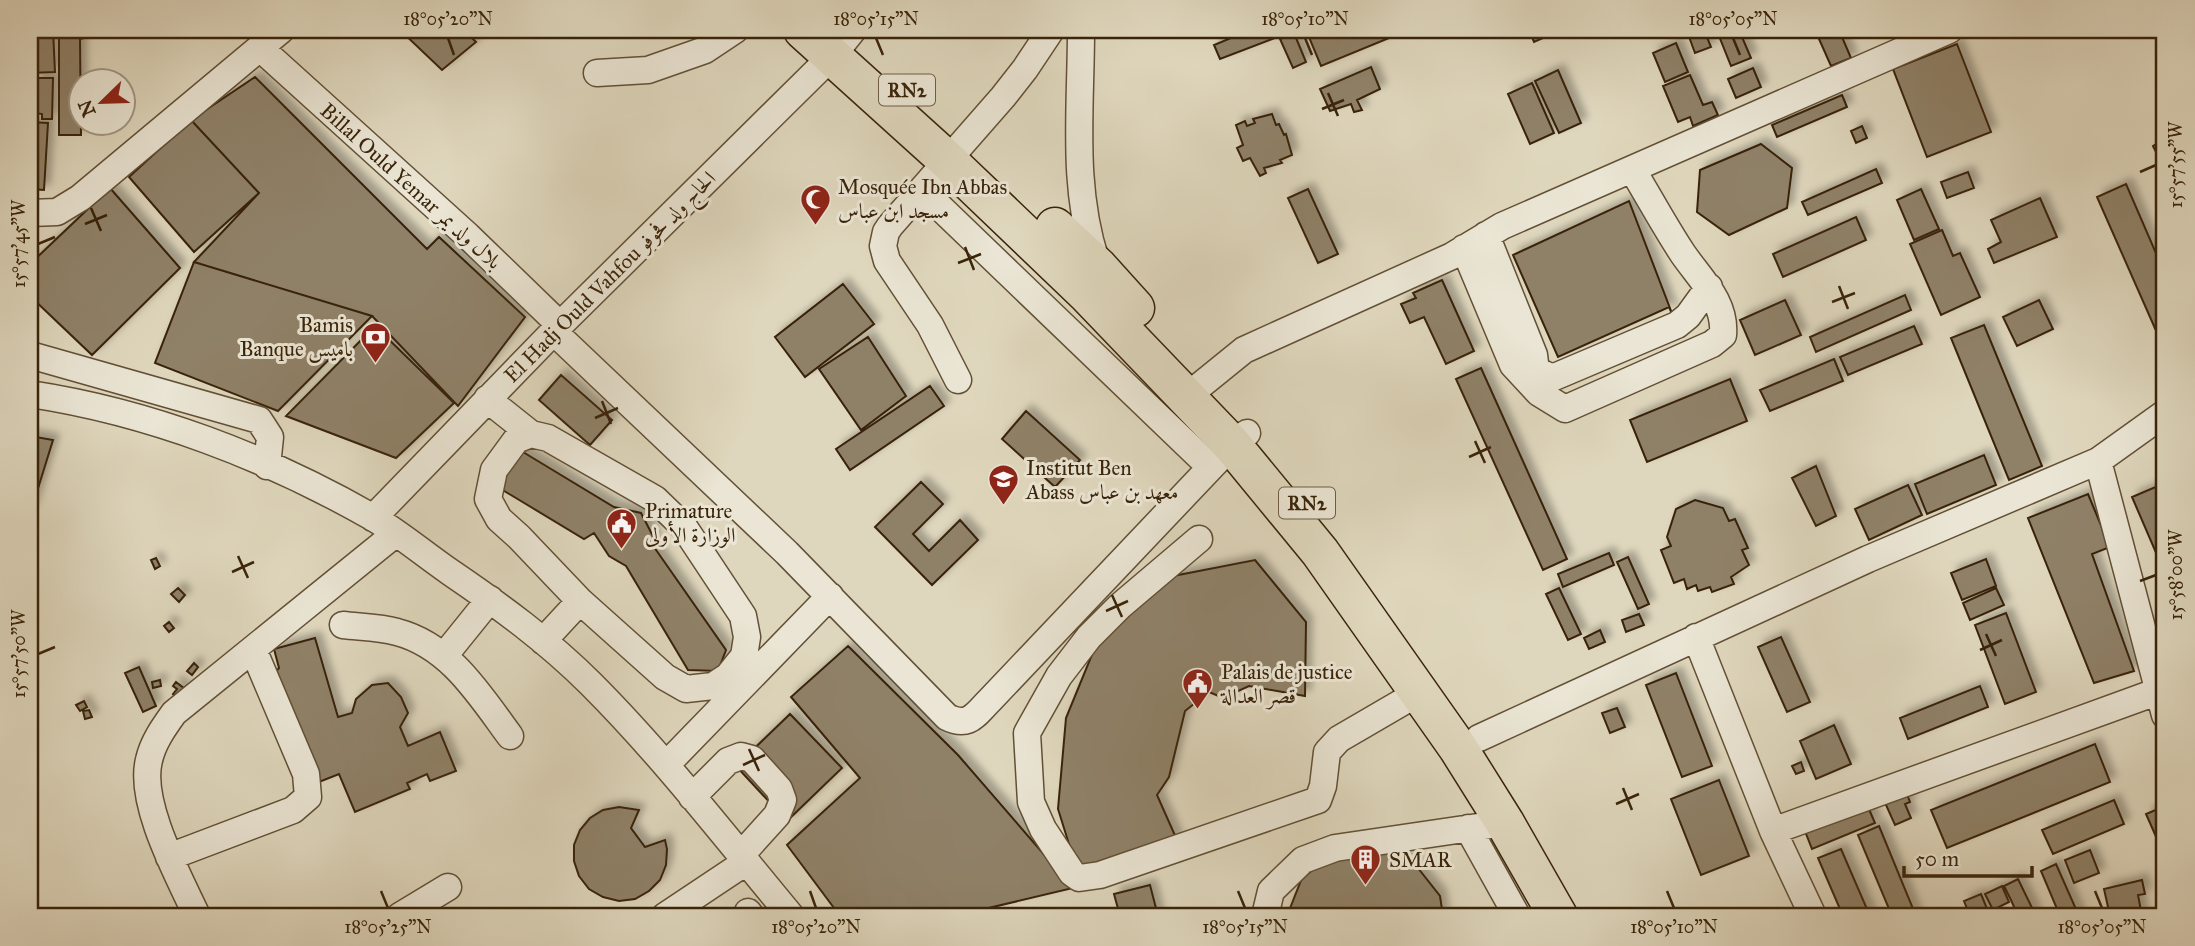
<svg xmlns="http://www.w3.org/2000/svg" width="2195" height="946" font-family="'IM FELL Great Primer',Amiri,serif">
<defs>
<filter id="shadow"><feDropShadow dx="6" dy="-6" stdDeviation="3.5" flood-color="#0004"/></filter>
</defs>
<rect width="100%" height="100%" fill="#dfd7bd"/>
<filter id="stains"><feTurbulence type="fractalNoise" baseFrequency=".00286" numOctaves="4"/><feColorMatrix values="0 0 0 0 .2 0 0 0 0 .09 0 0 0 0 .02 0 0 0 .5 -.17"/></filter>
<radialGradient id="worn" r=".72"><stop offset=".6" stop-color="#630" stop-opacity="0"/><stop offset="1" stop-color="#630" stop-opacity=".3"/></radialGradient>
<path fill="#8f8167" stroke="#392309" stroke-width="2" filter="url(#shadow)" d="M30,30H53L55,72L30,73Z
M59,30H84V38L80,39L81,135H59Z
M400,30H464L476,42L442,70Z
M1250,30H1271L1275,38L1220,59L1214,45Z
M1306,30H1391L1394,36L1321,66Z
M1529,30H1548L1550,35L1534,42Z
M1699,30H1704L1711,47L1695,53L1688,34Z
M1733,30H1739L1751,58L1731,66L1719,36Z
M1815,30H1839L1851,58L1831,66Z
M1294,33L1306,62L1293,68L1280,39Z
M1676,43L1688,72L1665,82L1653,53Z
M1957,44L1991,132L1927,157L1893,69Z
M1371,67L1380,89L1357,100L1362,110L1354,112L1351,104L1330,111L1320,89Z
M1753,68L1761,87L1736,98L1728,79Z
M1558,70L1581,123L1559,133L1535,81Z
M1690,75L1703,105L1712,102L1718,115L1693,126L1690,117L1678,122L1663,86Z
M255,77L427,249L439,237L525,317L458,406L372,316L194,262L259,193L191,120Z
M35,78H53L52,119H42V114L35,113Z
M1532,83L1554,133L1530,144L1508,94Z
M1842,95L1847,107L1777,137L1772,125Z
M2163,100L2165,128H2160L2157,101Z
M1272,114L1276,125L1279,124L1284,135L1286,134L1292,155L1280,160L1282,163L1264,168L1266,173L1260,176L1250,158L1243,161L1237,148L1243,145L1236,125L1245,121L1247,126L1255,123L1253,119Z
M191,120L259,193L194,252L129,177Z
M30,122L48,123L44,190L30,189Z
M1862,126L1867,138L1856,143L1851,131Z
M2165,138V169L2153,146Z
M1761,144L1792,168L1787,208L1729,235L1697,212L1700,170Z
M1876,169L1882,183L1808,215L1802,202Z
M1968,172L1974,188L1947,198L1941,182Z
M2126,184L2165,274V351L2097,197Z
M110,188L180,268L92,355L30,296V264Z
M1308,189L1338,254L1318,263L1288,198Z
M1921,189L1939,229L1914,240L1897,200Z
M2040,198L2057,237L1994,263L1988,249L2001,242L1991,220Z
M1629,201L1673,316L1669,307L1558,357L1513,255Z
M1856,217L1866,240L1783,277L1773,254Z
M1942,230L1953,256L1960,253L1980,297L1941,315L1910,244Z
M194,262L372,316L278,411L155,363Z
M1442,280L1474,351L1446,364L1424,317L1410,323L1401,304L1416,298L1413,293Z
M843,284L874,324L805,377L775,337Z
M1905,295L1911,310L1816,352L1810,337Z
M1785,300L1801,335L1755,355L1740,320Z
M2039,300L2053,329L2017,346L2003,317Z
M1984,325L2042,466L2009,480L1951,338Z
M375,326L454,403L396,458L286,416Z
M1914,326L1922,344L1848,375L1840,357Z
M868,337L906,396L861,430L819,369Z
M1834,359L1843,381L1770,411L1760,390Z
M1481,368L1567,559L1543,570L1456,379Z
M561,375L612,420L590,445L539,400Z
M1730,379L1747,421L1647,462L1630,420Z
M930,386L944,406L850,470L836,449Z
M1026,411L1080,460L1055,487L1002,439Z
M30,436L53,440L31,511H30Z
M518,449L614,507L641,513L654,538V547L726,650L718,671L688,670L626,566L609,556L594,533L584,539L496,486Z
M1984,455L1996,485L1927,514L1915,484Z
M1816,466L1836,516L1816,526L1792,478Z
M921,482L943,504L913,534L929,551L960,520L978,540L932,585L875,527Z
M2165,483V560L2160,562L2132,497Z
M1908,485L1922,515L1869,540L1855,509Z
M2088,494L2110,547L2092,554L2134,671L2094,683L2028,518Z
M1695,500L1723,508L1729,521L1735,519L1748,548L1742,550L1749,565L1731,577L1734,584L1712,592L1710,587L1698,591L1696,585L1687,589L1684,579L1674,583L1661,550L1671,546L1667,537L1676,509Z
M1609,553L1614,565L1563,587L1558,574Z
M1628,557L1649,604L1638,609L1617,562Z
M156,558L160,566L155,569L151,560Z
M1986,559L1996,586L1962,600L1951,573Z
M1255,560L1306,622L1305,696L1249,686L1223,698L1209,692L1185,711L1169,777L1157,795L1177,840L1078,873L1058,809L1066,718L1100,635L1163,578Z
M178,588L185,595L179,602L171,594Z
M1559,588L1581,634L1568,640L1546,594Z
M1996,588L2004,605L1970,620L1963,603Z
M2006,613L2036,692L2005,704L1975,625Z
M1639,614L1644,625L1626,632L1622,620Z
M169,622L174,628L169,632L164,626Z
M1600,630L1605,642L1589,649L1584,638Z
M1781,637L1810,702L1787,712L1758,647Z
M315,638L338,717L352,713L356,699L372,685L388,683L401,697L408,713L400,727L408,746L440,732L456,771L430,781L427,774L407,783L410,789L355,812L339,774L319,782L274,674L279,668L274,649Z
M848,646L958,755L1073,888L955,916H840L787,845L860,778L791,697Z
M194,663L198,667L192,675L187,671Z
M139,667L156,706L143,712L125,673Z
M1676,673L1712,766L1682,777L1646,685Z
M160,680L161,686L153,688L152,682Z
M176,682L185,689L178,698L173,694L177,689L173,686Z
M1980,686L1988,707L1908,739L1900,718Z
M84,701L87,707L80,711L76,705Z
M1617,708L1625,727L1610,733L1602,713Z
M89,710L92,717L85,719L83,711Z
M790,714L842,768L787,821L736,766Z
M1834,725L1851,764L1816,779L1800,741Z
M2095,744L2110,782L1947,848L1931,810Z
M1801,762L1804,771L1796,774L1792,766Z
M1719,780L1749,856L1701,875L1671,799Z
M1904,787L1910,802L1905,804L1911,818L1895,825L1882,796Z
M1865,800L1875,823L1812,849L1803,826Z
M2114,800L2124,824L2053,854L2042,830Z
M2165,806V857L2146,814Z
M619,807L639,810L631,828L645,847L665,840L667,849L666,865L660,880L649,891L635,899L619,901L603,897L589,889L579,876L574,861V845L580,830L590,818L603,810Z
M1879,826L1916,916H1892L1858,835Z
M1376,847L1414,863L1440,896L1443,916H1287L1302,878L1335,853Z
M1841,849L1870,916H1843L1818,858Z
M2090,850L2099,873L2074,883L2065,860Z
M2056,864L2079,916H2060L2041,871Z
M2018,879L2036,916H2018L2011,900L2004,886Z
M2142,880L2145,894L2138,895L2142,916H2110L2104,889Z
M1150,885L1158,916H1120L1114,894Z
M2002,886L2009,902L1993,910L1985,894Z
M1981,894L1990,916H1970L1964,901Z"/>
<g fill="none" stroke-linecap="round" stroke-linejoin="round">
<defs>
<path id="minor" d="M1081,30C1081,110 1071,187 1097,264
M260,48L468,236L560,325
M597,73L648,70L705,50L735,30
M922,190L1200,457
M30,213L57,212L80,198L281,30
M1486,235L1534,355L1538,387
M1464,248L1513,365L1539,393L1565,409L1712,344L1723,335C1726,302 1701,280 1683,254C1665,227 1649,197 1632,169
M554,332L787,553L947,717C969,728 975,715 990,700L1232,445L1247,433
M30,355L259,420L270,437L267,466
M1536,370L1552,378L1677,325L1688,316L1709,287
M958,380L930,325L887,261L883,246L886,232L890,226L1003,97L1025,69L1051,30
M30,394C149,412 267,457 372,517C399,533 424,554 450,572C500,606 548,641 591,684C663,756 726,838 791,916
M1186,397L1244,350L1452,256L1502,226L1949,30
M487,399L531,434L548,438L655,499L684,527L743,616L747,637L744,656L728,676L713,686L686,689L665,677L580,601L519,537L499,519L488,499L494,470L516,440L531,434
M2098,461L2165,715
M373,518L560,325L833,55L853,30
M1199,539L1120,606L1089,637L1059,676L1027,733L1031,802L1043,829L1072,873L1079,878L1100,875L1318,800L1323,786L1327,752L1339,739L1418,693
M343,625C360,627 380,627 397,632C450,646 479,694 510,736
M1696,637L1773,831L1813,916
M543,641L580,601
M444,656L490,599
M1479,738L1868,559L2098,461L2165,413
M666,765L830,596
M692,797L728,761L741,756L752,759L779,789L783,800L777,815L741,855
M1468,828L1517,916
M1773,831L2159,691
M169,857L293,810L308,797L306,774L253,649
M748,912L751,916
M197,916C179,877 138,803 149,760C153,742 164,727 174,713L395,534
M400,916L448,887
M665,916L746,862
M1265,916L1271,891L1303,860L1335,848L1505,823"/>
<path id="highway" d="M803,30L948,161L1088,295L1232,445L1320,552L1458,748L1505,823L1558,916
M1055,227L1098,267L1135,308"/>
</defs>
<use href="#minor" stroke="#625036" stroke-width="29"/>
<use href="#highway" stroke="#392309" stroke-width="41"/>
<use href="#minor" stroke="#eae5d4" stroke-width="26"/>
<use href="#highway" stroke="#dfd7bd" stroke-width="38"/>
</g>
<path fill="none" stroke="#392309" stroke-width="2.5" d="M448,38L454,55M876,38L883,55M1305,38L1312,55M1733,38L1740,55M1328,93L1338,116M1322,109L1344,100M2140,172L2156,165M91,208L101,231M85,224L107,215M38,244L55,237M965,247L974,270M958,263L981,254M1839,286L1848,309M1832,302L1855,293M602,401L611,424M595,418L618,408M1475,441L1485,463M1469,457L1491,447M238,556L248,578M232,572L254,562M2140,581L2156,575M1112,595L1122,617M1106,611L1128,601M1986,634L1996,656M1980,650L2002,640M38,654L55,647M749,749L759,771M743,765L765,755M1623,788L1632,810M1616,804L1639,794M381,891L388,908M810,891L816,908M1238,891L1245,908M1667,891L1674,908M2095,891L2102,908"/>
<defs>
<symbol id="mosque-pin" viewBox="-11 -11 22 30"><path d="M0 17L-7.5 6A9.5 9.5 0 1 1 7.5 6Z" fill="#8f2418" stroke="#eae5d4"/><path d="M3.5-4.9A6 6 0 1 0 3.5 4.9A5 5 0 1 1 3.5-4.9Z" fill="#fff"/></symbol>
<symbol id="bank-pin" viewBox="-11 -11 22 30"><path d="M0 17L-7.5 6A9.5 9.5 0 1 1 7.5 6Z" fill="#8f2418" stroke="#eae5d4"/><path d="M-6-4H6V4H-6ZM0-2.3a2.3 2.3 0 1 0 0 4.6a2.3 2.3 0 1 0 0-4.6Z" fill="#fff"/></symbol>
<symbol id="university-pin" viewBox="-11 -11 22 30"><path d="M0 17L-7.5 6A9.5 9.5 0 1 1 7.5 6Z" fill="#8f2418" stroke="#eae5d4"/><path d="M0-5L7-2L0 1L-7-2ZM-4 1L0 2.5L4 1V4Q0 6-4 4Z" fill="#fff"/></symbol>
<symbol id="civic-pin" viewBox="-11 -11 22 30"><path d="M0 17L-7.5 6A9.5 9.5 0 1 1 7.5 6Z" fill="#8f2418" stroke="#eae5d4"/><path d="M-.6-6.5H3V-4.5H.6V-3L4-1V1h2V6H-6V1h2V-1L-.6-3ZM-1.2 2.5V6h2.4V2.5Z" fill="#fff"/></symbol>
<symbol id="building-pin" viewBox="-11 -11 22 30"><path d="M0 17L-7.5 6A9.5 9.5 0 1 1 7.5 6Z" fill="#8f2418" stroke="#eae5d4"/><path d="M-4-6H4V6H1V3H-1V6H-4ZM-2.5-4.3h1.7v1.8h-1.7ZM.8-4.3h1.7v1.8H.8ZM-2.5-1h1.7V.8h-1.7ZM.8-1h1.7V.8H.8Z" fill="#fff"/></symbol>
</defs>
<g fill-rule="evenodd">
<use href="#mosque-pin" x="798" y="182" width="35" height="47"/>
<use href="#bank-pin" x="358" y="320" width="35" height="47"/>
<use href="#university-pin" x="986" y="462" width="35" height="47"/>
<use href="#civic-pin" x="604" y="506" width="35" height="47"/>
<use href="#civic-pin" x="1180" y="666" width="35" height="47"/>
<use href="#building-pin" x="1348" y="842" width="35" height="47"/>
</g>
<g text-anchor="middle" stroke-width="6" stroke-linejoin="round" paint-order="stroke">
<g fill="#eae5d4" stroke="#6e5d46" stroke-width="2">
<rect x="879" y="74.5" width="56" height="31" rx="5"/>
<rect x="1279" y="487.5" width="56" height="31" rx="5"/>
</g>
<g font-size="19" font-weight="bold" fill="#392309">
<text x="907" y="97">RN2</text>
<text x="1307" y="510">RN2</text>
</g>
<g font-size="21" fill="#392309" stroke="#eae5d4">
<text transform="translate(411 186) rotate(42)" y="7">Billal Ould Yemar بلال ولد يمر</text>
<text transform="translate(610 277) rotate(-45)" y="7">El Hadj Ould Vahfou الحاج ولد فحوفو</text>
</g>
<g font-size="21" fill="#392309" stroke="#eae5d4" text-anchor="start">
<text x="838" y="194">Mosquée Ibn Abbas<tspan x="838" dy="24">مسجد ابن عباس</tspan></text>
<text x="353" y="332" text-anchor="end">Bamis<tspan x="353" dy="24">Banque باميس</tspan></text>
<text x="1026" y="475">Institut Ben<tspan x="1026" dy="24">Abass معهد بن عباس</tspan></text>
<text x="645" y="518">Primature<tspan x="645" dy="24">الوزارة الأولى</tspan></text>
<text x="1221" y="679">Palais de justice<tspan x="1221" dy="24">قصر العدالة</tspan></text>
<text x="1389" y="867">SMAR</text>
</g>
</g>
<rect width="2195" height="946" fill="none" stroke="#dfd7bd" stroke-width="77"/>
<g transform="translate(102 102) rotate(247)"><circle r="33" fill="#eae5d4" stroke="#a39783" stroke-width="2"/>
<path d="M0-5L12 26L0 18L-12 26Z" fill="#8f2418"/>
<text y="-10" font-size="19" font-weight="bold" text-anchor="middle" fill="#392309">N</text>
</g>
<path d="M1904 866v10h128v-10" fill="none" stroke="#392309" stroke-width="3.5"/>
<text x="1915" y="866" font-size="21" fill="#392309" stroke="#eae5d4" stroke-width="5" paint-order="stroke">50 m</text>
<rect x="38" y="38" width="2118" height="870" fill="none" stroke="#392309" stroke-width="2.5"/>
<g font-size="18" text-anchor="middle" fill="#392309">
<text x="448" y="25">18°05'20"N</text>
<text x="876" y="25">18°05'15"N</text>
<text x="1305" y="25">18°05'10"N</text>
<text x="1733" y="25">18°05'05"N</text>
<text transform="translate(2176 165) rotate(-90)" y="6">15°57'55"W</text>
<text transform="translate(19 244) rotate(-90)" y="6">15°57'45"W</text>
<text transform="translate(2176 575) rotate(-90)" y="6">15°58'00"W</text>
<text transform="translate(19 654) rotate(-90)" y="6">15°57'50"W</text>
<text x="388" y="933">18°05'25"N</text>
<text x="816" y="933">18°05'20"N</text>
<text x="1245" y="933">18°05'15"N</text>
<text x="1674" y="933">18°05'10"N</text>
<text x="2102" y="933">18°05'05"N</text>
</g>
<rect width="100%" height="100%" filter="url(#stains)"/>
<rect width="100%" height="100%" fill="url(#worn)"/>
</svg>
